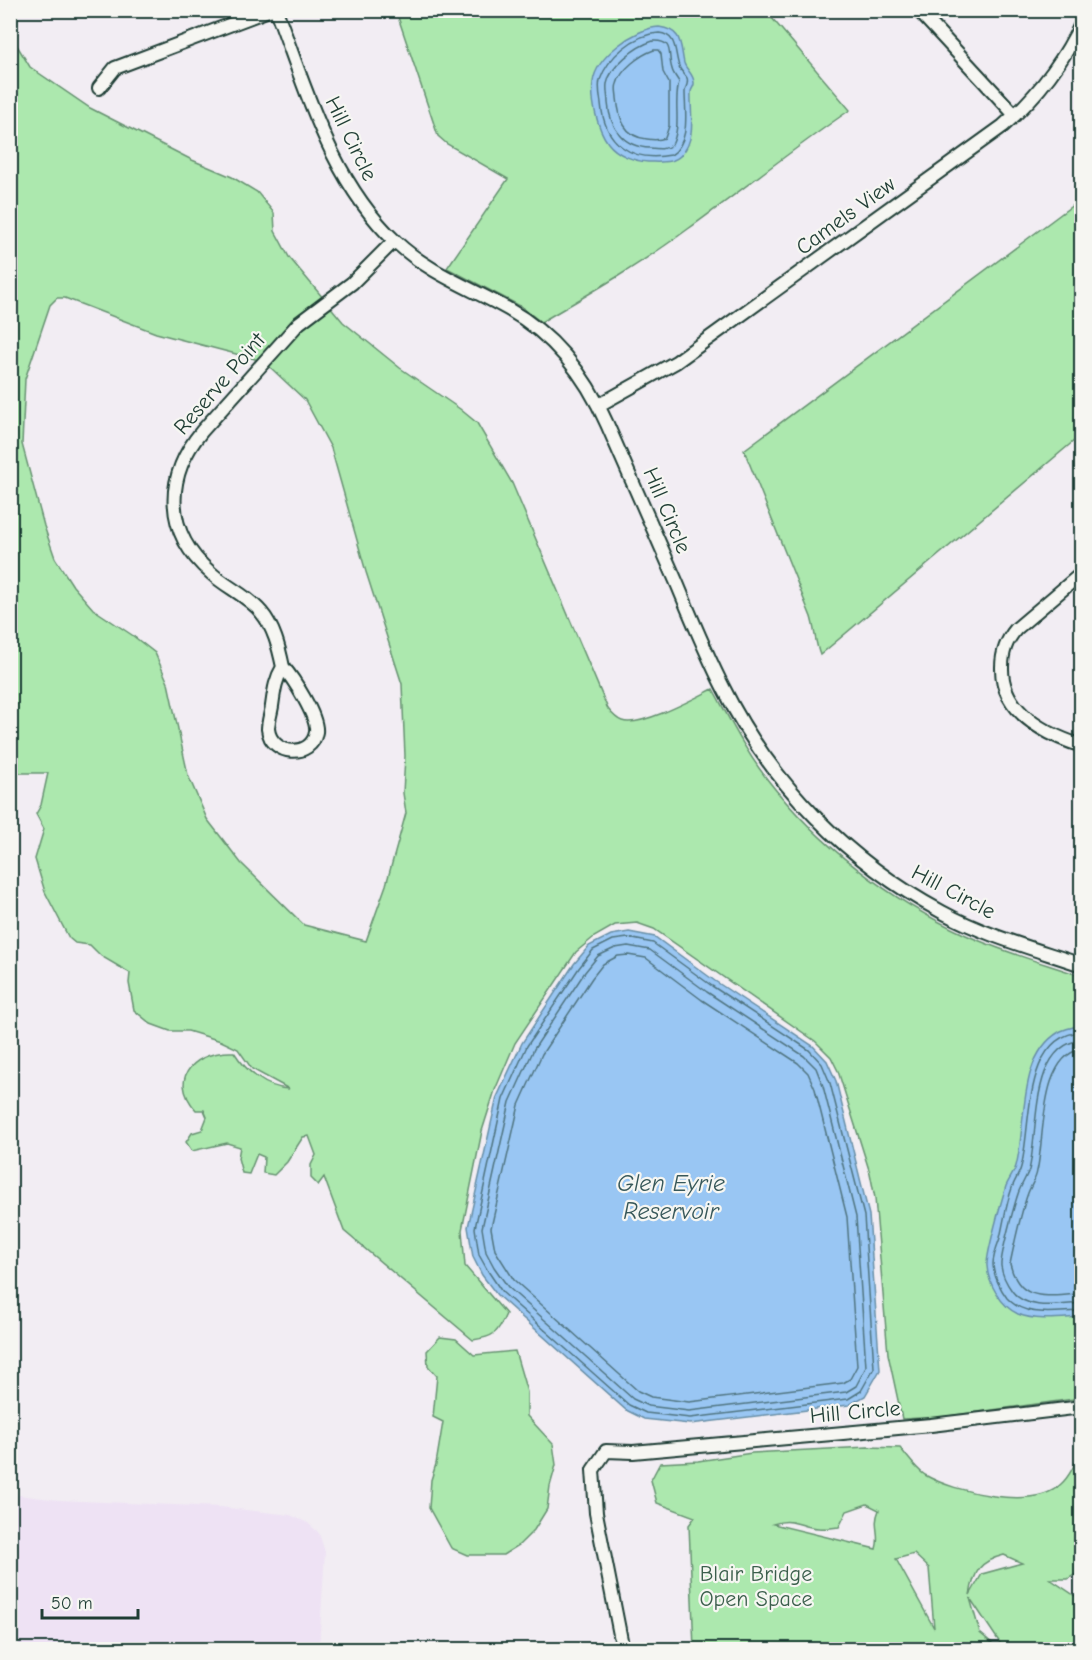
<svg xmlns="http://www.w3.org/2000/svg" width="1092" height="1660" font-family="'Comic Neue',sans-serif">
<rect width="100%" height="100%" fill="#f2edf3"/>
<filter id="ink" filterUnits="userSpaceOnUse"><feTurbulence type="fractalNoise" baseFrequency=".0167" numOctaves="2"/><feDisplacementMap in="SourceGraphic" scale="12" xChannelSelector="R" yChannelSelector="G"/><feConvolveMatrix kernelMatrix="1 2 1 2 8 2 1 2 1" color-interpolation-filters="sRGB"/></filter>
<g filter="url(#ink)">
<path fill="#eee2f4" d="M11,1494L58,1500L220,1507L290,1515L308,1523L319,1533L325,1552L319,1649H11Z"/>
<path fill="#ace8ae" stroke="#669271" stroke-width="1.5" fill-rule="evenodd" d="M396,11H766L850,110C794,148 742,190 688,229C641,264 591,293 541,322L520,306L447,268L508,179L447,144L438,136Z
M10,34L30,67L90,108L192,160L232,177L257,192L274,213L275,231L289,257L343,322L400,368L460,409L477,423L512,483L608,709C612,714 616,719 622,721C640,728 695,698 713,689C730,720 746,752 767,779C817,844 891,901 966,935C1003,952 1043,963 1081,976V1398L941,1417L902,1419L888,1354L875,1198L870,1173L838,1071L831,1057L815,1041L654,929L637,923L615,925L594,937L576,952L515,1043L495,1090L482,1131L462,1230L465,1266L506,1314C498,1333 494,1337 473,1340L344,1231L324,1177L318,1185L311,1178V1165L316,1155L309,1136L303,1137L287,1162L274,1175L263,1173L264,1157L257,1154L249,1174L242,1173L238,1158L240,1147L227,1143L192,1151L186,1142L192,1133L202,1130L207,1117L204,1110H196C166,1076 198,1050 234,1052C246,1071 265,1088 289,1089L252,1069L238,1049L221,1041L188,1031H170L151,1024L134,1010L129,983L130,973L101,956L90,945L75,943L69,938L45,892L35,859L44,829L36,814L41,805L48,773H19L11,768ZM57,298H65L156,333L255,359L271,368L305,400L331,448L366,572L402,684L405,756L403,793L406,813L386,885L366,941L304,925L241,863L207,819L188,775L168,683L155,653L132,635L93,609L73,586L55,558L44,526L22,444L25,379L50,305Z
M1081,199V435L820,655C815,642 815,630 811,617L744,450Z
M440,1337L456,1339L474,1355L515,1351L527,1392V1416L553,1444L556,1465L550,1486L547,1509L534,1530L519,1545L503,1555H467L451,1548L429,1508L431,1480L436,1464L443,1422L433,1417L437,1376L428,1366L427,1351Z
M868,1447L900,1448C907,1456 916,1469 925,1475C954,1492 1034,1511 1061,1484C1070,1476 1077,1460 1081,1449V1571L1068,1579H1050L1081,1600V1649H1004L970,1598L980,1633L999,1649H694L689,1525L695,1517L657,1503L651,1480L660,1463L698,1461L752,1453ZM867,1504L879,1510C872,1527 881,1533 876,1549L773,1524C794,1517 800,1527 818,1528C825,1529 832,1528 839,1527L847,1511ZM914,1554L929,1568L934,1628L896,1559ZM1004,1555L1022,1563L982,1574L970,1595C974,1571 980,1561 1004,1555Z"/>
<path fill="#99c6f3" stroke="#688fa7" stroke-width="1.5" d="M659,27C683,30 680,45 684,63C686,70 695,75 694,84C694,87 691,89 691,92C690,111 697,138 682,154C674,164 660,162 648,162C634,161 617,155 608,143C597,128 591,101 593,82C596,57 635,28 659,27Z
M629,932L655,937L715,981L813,1046L827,1061L836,1081L869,1215L880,1370L865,1396L849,1405L690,1424L644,1419L626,1410L497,1295L482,1275L473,1257L468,1227L497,1097L522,1043L574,964L589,946L611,935Z
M1077,1026H1082L1081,1317C1061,1318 1038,1322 1018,1314C1002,1307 988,1284 987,1266C986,1255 1002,1199 1006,1186C1009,1179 1014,1173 1016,1166C1027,1125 1017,1057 1059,1032C1064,1029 1071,1028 1077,1026Z"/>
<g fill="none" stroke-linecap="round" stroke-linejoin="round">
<path stroke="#507480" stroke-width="1.5" d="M659,33C678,35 674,52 679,66C680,71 685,74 687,78C689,84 685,87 685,92C685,112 691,142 671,155C631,163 604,143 601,103C600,96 598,87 600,80C608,57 634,34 659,33Z
M653,41C675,40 667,55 672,69C673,74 677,78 679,82C673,103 682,125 672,145C665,150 658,149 650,148C623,147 610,128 608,103C608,97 606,89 607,84C610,66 636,46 653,41Z
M654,50H658L661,54L663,72L669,83V126L665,138C660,140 653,140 647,139C624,137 619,118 617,98C617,94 615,88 617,84C621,69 640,55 654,50Z
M628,938L653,943L712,986L809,1050L822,1064L830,1083L864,1216L874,1368L861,1391L848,1399L690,1418L646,1413L629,1405L502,1292L488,1271L479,1255L475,1228L503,1099L527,1046L579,968L593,950L613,940Z
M628,946L650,950L707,992L804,1056L816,1068L823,1086L856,1217L866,1367L856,1386L846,1392L689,1411L648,1406L633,1399L508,1287L494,1267L486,1252L482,1228L510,1102L534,1049L585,972L598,956L615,948Z
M628,955L646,958L702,1000L798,1063L808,1073L815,1089L847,1217L857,1366L850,1379L843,1383L689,1402L651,1397L638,1391L514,1280L495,1250L491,1228L519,1105L542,1054L592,978L603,964L618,956Z
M1082,1032C1022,1035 1032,1128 1021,1167C1019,1175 1014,1181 1012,1188C1006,1204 1004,1221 1000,1238C997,1246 993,1256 993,1264C993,1275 1001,1290 1007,1298C1026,1319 1057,1311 1082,1311
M1082,1040C1029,1045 1039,1133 1029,1170C1026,1177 1022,1184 1019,1191C1015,1202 1000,1257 1001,1266C1002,1275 1007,1284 1012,1291C1028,1312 1060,1304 1082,1303
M1082,1049C1039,1056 1045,1139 1037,1171C1036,1179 1031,1185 1028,1193C1020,1215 1015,1241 1010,1264C1020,1305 1049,1295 1082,1294"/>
<defs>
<path id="street" d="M276,10C307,91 331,181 396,242C429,273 469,287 508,309C554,335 586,376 607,424C630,476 653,529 676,581C691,617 706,654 724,689C771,784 849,862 942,912C986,936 1035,949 1082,965
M918,10L1015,115
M99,88L115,68L269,10
M599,405L676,362L1003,126C1036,97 1063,63 1082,22
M1082,573L1016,629C1006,641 1002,652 1002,667C1001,712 1045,734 1082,746
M283,667C293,678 318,717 316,732C312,759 271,756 268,729C268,722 271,713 272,706C274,692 275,680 283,667C279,648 274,627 261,612C248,596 226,587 211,573C164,533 164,477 202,431L299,323L352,283L394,241
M623,1650L596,1513L593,1470L606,1451L633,1452L931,1425L1082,1407"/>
</defs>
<use href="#street" stroke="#1f3d34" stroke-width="16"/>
<use href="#street" stroke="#f6f6f2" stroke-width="12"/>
</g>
</g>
<g text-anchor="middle" stroke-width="4.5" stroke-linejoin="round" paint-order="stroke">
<g font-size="22" fill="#1f3d34" stroke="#f6f6f2">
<text transform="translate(352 138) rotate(64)" y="8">Hill Circle</text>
<text transform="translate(845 215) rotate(-36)" y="8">Camels View</text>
<text transform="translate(219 383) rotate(-49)" y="8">Reserve Point</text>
<text transform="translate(668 510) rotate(67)" y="8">Hill Circle</text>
<text transform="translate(954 891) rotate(28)" y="8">Hill Circle</text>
<text transform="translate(855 1411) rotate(-5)" y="8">Hill Circle</text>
</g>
<g font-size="22" fill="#3b5f4c" stroke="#f6f6f2">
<text x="756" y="1581">Blair Bridge<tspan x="756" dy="25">Open Space</tspan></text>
</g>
<g font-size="24" font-style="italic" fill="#37585a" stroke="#f6f6f2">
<text x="671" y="1191">Glen Eyrie<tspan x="671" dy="28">Reservoir</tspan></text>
</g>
</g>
<rect width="1092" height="1660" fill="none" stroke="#f6f6f2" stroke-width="36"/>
<rect x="18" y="18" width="1056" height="1624" fill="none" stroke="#1f3d34" stroke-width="2" filter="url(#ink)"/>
<path d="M42 1609v9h96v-9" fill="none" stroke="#1f3d34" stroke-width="3"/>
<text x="51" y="1609" font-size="18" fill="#1f3d34" stroke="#f6f6f2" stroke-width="4.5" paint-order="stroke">50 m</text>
</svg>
